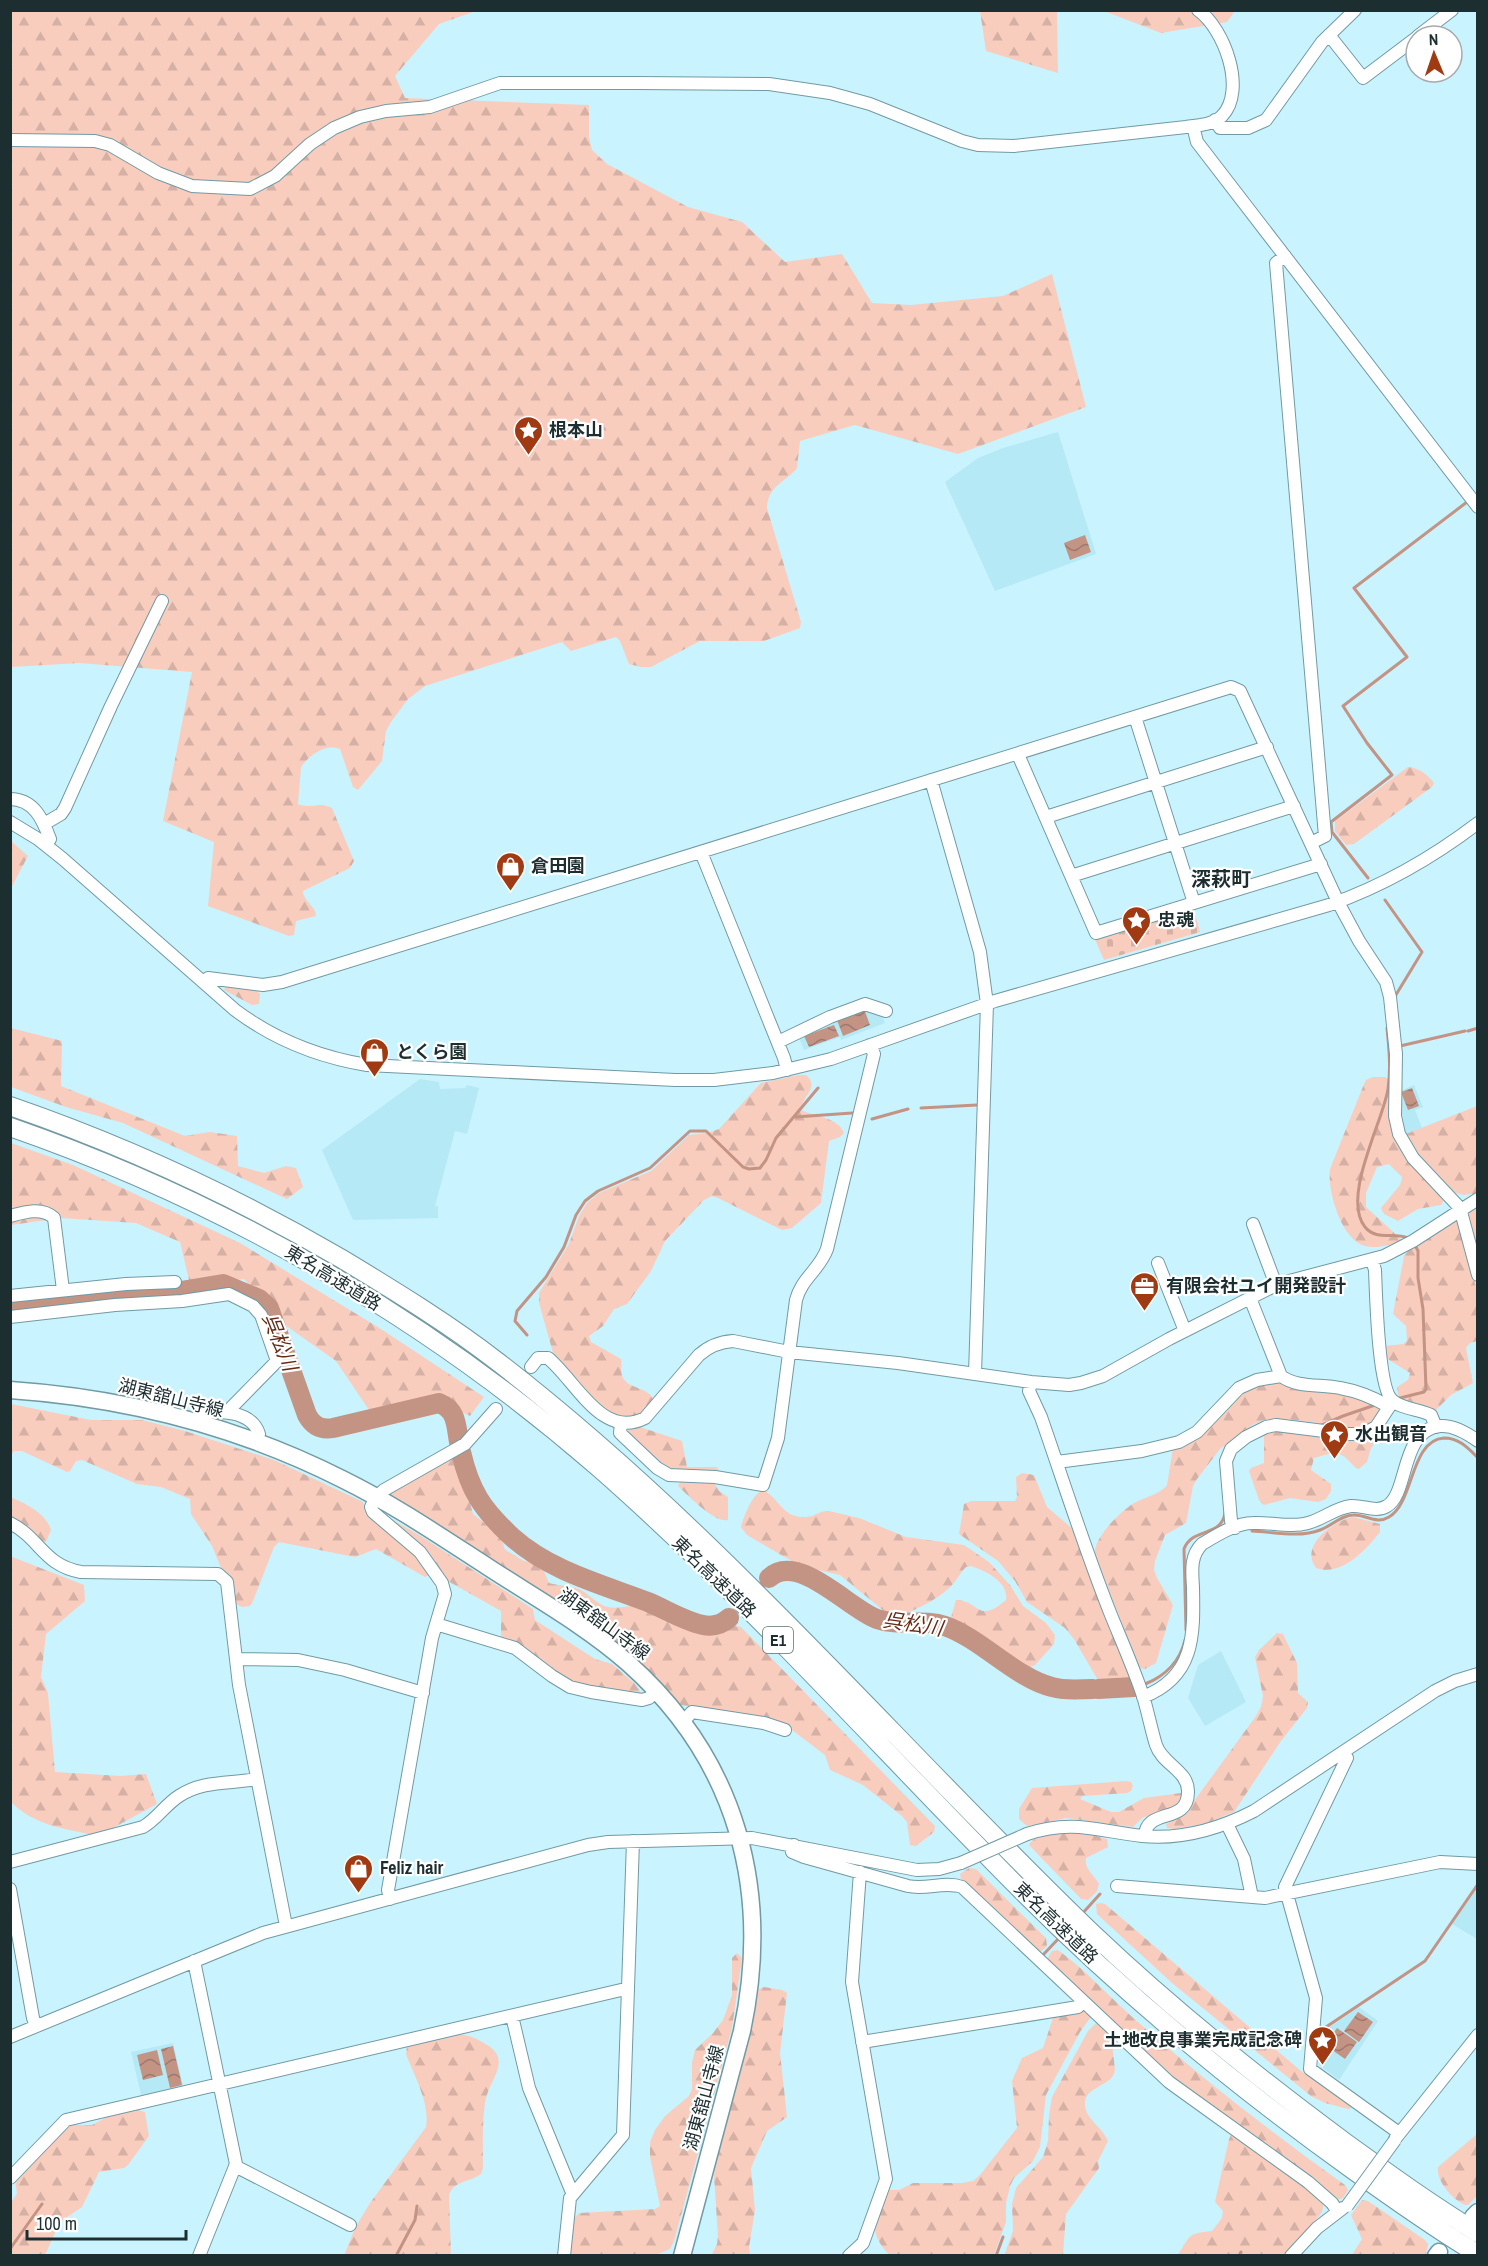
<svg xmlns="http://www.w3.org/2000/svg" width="1488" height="2266" font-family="'Archivo Narrow','Noto Sans JP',sans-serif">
<defs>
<pattern id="forest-firs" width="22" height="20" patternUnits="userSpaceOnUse" patternTransform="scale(1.5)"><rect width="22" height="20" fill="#f9cdbe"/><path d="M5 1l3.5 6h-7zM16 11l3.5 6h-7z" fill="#d5b0a4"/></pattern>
<pattern id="cemetery-stones" width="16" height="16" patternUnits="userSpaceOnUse" patternTransform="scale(1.5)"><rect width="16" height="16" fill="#f9cdbe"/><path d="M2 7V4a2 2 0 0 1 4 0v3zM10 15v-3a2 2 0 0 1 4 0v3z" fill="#d5b0a4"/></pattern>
<pattern id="park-tufts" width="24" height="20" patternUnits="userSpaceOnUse" patternTransform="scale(1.5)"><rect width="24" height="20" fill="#f9cdbe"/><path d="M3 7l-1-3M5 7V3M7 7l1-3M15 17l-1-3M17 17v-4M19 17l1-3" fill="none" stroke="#d5b0a4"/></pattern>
<pattern id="water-waves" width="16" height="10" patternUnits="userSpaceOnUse" patternTransform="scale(1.5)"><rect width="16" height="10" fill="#c39384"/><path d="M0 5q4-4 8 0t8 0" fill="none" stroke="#9e786d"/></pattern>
</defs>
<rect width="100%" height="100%" fill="#c9f3fe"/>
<path fill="#b5e9f5" d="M1058,432L1096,554L995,591L945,482L978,458L1003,448Z
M865,1006L880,1011L885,1023L841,1040L840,1037L804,1050L798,1035Z
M420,1079L439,1082L440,1089L465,1088L467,1085L479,1088L467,1134L455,1131L435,1206H438V1218L353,1220L322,1150Z
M1414,1085L1423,1107L1415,1110L1422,1128L1406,1134L1400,1103V1091Z
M1221,1651L1246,1702L1205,1726L1188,1698L1198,1665Z
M1477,1887V1939L1452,1924Z
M1359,2007L1378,2021L1339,2080L1319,2065L1322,2032Z
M173,2043L184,2089L142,2099L131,2052Z"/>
<path fill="url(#forest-firs)" d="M11,11H476L439,24L395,76L405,98L589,105V137L592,150L607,164L688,207L742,222L785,262L842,254L872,303L911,305L1003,296L1052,274L1086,407L958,454L855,425L800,441L797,468C785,483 768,485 767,508L801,622L800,628L764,641H700L651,667H641L629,664L620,641L616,637L571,651L562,642L425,686L408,699L391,722L386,731L382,761L358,790L353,787L340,749C326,743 309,755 301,767L298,804C308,809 321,802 332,808L354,861L350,868L303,891C303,901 316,906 316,916L296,921L294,935L289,936L208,906L214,842L163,821L192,672L79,663L11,667Z
M980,11H1057L1058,73L986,51Z
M1104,11H1235L1227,22L1161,33Z
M1408,767C1417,767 1429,775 1434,783L1432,787L1354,844L1346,845L1335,831V821Z
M11,841L28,856L11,888Z
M226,986L257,991L260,994L259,1004L252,1005L226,991L224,990Z
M11,1028L62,1041L61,1086L185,1136L210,1132L237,1136L238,1166L264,1173L286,1166L296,1168L303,1187L287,1199L123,1123L66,1107L11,1087Z
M798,1075H806C821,1088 801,1096 801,1110C815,1117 838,1117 844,1133L840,1137L829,1141L821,1203L792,1228L782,1230L718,1198L712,1196L704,1200L665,1241L651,1271L627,1304L614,1309L603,1326L589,1336L591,1342L621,1359C622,1365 620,1373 623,1378C630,1390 650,1387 654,1401L642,1414L621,1419L601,1408L554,1356L539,1303V1293L569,1244L579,1216L587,1203L599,1193L651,1171L689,1135L707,1133L719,1129L761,1083Z
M1373,1077H1385L1391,1080V1116L1445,1198L1441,1205L1418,1209L1398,1221L1384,1214L1381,1208L1400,1185L1402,1177L1389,1164L1377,1167L1366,1193V1207L1402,1240C1392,1245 1376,1249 1365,1246C1341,1240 1327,1190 1330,1169L1364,1084L1366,1080Z
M1477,1106V1193L1464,1195L1452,1192L1416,1155L1406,1134Z
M11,1143L73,1165L240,1243L381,1329L484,1397L470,1416L435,1399L369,1410L336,1361L285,1325L244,1279L190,1284L180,1242L136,1223L61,1218L11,1225Z
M1454,1221L1459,1222L1461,1227L1477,1291V1341L1470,1343L1466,1348L1473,1383L1451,1395L1434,1412L1399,1399L1397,1387L1408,1380L1410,1373L1386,1358L1384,1346L1403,1344L1407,1341L1406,1326L1393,1314L1404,1256L1410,1249Z
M1278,1380L1332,1390L1380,1406L1382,1410L1366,1430L1326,1428L1318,1423L1287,1419L1264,1420L1252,1425L1220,1449L1197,1479L1193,1486L1186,1523L1165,1535L1155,1561L1154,1570L1157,1578L1173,1605L1156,1663L1145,1669L1139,1668L1095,1554C1093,1538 1121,1511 1134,1503C1145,1497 1159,1495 1167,1485L1173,1448L1241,1391Z
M11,1404L91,1420H142L185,1431L274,1460L363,1502L365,1511L411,1548L430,1575L425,1577L376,1549L355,1557L279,1542L274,1547L253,1601L250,1606L242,1607L236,1604L212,1546L191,1514L190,1499L161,1487L137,1484L82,1460L76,1461L70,1471L67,1472L22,1451H14L11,1455Z
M640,1427L682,1441L687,1467H717L719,1472L664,1469L627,1433L630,1428Z
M1271,1429L1376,1432L1379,1437L1371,1448L1367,1462L1359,1469L1356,1468L1345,1457L1336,1452L1314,1458L1311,1470L1331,1484V1491L1326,1499L1318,1502L1290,1498L1264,1505L1259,1500L1249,1471L1251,1468L1264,1463V1434Z
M454,1458L459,1463L473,1514L502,1537L504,1548L507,1551L524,1561L541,1564L549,1583C560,1586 571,1585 581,1590C590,1595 598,1605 608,1607C622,1610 635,1602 649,1607C667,1613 682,1624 700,1628C714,1632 728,1623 741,1627L935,1826L934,1832L916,1846L910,1845L907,1822L902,1816L863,1785L830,1770L825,1755L788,1727L681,1705L390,1496L392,1492Z
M1022,1473L1034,1475L1047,1507L1074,1530L1130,1678L1128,1684L1108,1685L1099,1682L1074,1639L1065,1628L1027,1602L1015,1581L998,1561L959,1534L964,1504L971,1501H1015L1017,1497L1016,1477Z
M680,1482L714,1483L719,1491L728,1497V1520C714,1523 689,1496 678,1486Z
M763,1490C780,1498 781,1518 806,1517C814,1517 820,1510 829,1511L859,1518L906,1537L964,1545L989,1562L1010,1585L1023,1606L1046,1623L1055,1635L1054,1644L1035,1665L1027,1669L951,1623V1617L956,1600C979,1600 977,1625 1006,1600C1009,1582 986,1571 971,1566L966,1567C959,1574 955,1584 947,1590C934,1601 906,1617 889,1615L840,1575L800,1566L747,1535L741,1527C744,1516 752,1494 763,1490Z
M10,1497C25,1503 47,1514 51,1530L46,1542H41L11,1519Z
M386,1516L419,1535L533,1609L535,1620L595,1659L612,1664L634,1683L642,1694L616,1692L569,1681L501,1638V1611L446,1580Z
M1353,1517L1380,1524V1532C1366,1550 1341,1577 1316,1568C1299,1546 1333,1521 1353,1517Z
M10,1556L84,1585L85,1601L46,1634L41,1677L48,1693L55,1772L121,1776L146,1774L157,1804L98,1836C66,1829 35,1826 11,1802Z
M1277,1633L1283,1634L1297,1663L1298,1693L1308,1702L1307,1708L1281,1741L1234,1812L1207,1823L1175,1829L1167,1828L1166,1824L1178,1818L1189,1808L1256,1716L1261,1707L1263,1696L1255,1657L1259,1650Z
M1126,1781L1131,1782L1133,1786L1131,1791L1127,1793L1083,1796L1080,1799L1111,1812H1119L1144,1798L1181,1793L1182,1798L1177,1806L1142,1818L1133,1827L1067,1818L1027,1826L1019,1819V1809L1032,1788Z
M1067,1833L1093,1835L1107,1839L1108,1847L1086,1858C1084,1869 1094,1875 1099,1884L1097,1891L1088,1900L1081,1899L1029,1845C1034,1834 1055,1834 1067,1833Z
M969,1868L976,1869L1046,1938L1047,1946L1040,1952L1035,1951L961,1879L960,1874Z
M1101,1903L1105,1904L1301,2071L1350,2105L1351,2108L1348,2109L1325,2103L1311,2096L1172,1983L1097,1914L1096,1904Z
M1058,1950C1086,1970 1112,2000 1139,2023C1205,2081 1274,2134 1345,2185L1348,2190L1343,2198L1337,2200L1183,2088L1046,1961L1052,1951Z
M737,1953L742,1958L732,2028L674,2241L670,2249L656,2255L568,2256L574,2218L579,2213L655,2209L660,2206L650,2157V2142L655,2130L665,2116L689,2096L692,2089V2063L695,2050L713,2033L723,2020L732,1995V1958Z
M764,1987L782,1990L787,1993L780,2053L787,2117L767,2131L751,2168L755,2210L749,2247L750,2255L711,2256L717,2244L718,2236L714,2176L716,2161L750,2033L758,1992L759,1989Z
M1077,2011L1089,2013L1091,2017L1080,2032L1046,2095L1040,2147L1033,2161L1014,2178L1010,2186L1006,2203V2222L994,2255H889C866,2230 876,2218 887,2190H899L913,2183H962L973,2181L980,2175L1017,2128L1012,2081L1022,2058L1043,2048L1053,2018L1056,2015Z
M1097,2022L1111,2033L1115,2070C1113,2087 1083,2086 1085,2105C1085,2118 1103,2128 1108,2141L1098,2161L1099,2168L1066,2214L1063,2255L1004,2256L1013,2231L1012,2204L1016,2188L1043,2157L1048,2141L1049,2115L1052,2097L1088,2031Z
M453,2034C466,2034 474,2037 484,2043C515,2060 488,2079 485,2103C482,2124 483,2147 483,2168L481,2174C469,2183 454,2180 449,2195L451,2255L344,2256L355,2228L370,2203L426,2127C430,2102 414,2076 406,2054L407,2046Z
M134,2109L145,2112L149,2136L128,2165L124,2168L99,2172L82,2207L60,2222L45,2255L11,2256V2203L17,2193L15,2180L69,2125H92L111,2115Z
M1235,2134L1324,2202L1322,2212L1287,2255L1177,2256C1192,2234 1186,2234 1212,2231L1222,2218L1223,2211L1215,2202L1216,2197L1229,2139L1231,2135Z
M1477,2134V2196L1468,2205H1465C1452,2199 1436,2181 1438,2167Z
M1362,2200L1368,2201L1425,2240L1428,2244L1426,2254L1352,2255L1362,2239L1351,2215Z"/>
<path fill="url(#cemetery-stones)" d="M1193,907L1200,932L1104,960L1094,937Z"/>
<path fill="url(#park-tufts)" d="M1477,1206V1253L1468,1215L1470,1210Z"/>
<path fill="url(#water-waves)" d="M1085,535L1091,552L1070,560L1064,543Z
M864,1009L870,1025L843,1036L837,1020Z
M834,1025L839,1036L809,1047L804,1036Z
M1412,1088L1419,1106L1408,1110L1401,1092Z
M1358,2012L1373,2022L1359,2042L1344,2031Z
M1337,2028L1357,2042L1345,2059L1325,2045Z
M173,2046L182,2085L170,2088L161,2049Z
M157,2050L163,2075L143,2080L137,2055Z"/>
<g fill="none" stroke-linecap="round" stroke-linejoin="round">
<path stroke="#c39384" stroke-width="3" d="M1368,878L1332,832L1331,822L1392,775L1367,743L1343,706L1407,657L1354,588L1467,502
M1385,900L1422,952L1394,998
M1387,1028C1389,1048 1391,1069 1388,1089C1383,1122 1341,1197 1365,1227C1376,1241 1394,1232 1408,1238
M1468,1031L1478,1028
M1400,1046L1465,1031
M921,1108L977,1105
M795,1117L852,1113
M872,1119L908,1109
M527,1335L515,1321L517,1311L546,1277L564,1247L576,1215L585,1201L598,1191L650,1168L690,1131H706L743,1167L749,1169L760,1168L766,1160L776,1138L818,1088
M1400,1398L1424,1392L1426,1389L1423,1309L1418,1278V1251L1415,1245
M1322,1425L1343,1416L1378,1404
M1252,1531C1273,1532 1300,1538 1320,1530C1332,1526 1341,1515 1353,1515C1366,1514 1376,1525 1389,1517C1414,1503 1410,1440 1444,1438C1459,1438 1468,1448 1478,1458
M1186,1630L1184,1549C1192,1527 1221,1538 1225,1513
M1145,1684C1165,1676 1180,1661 1185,1640
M1081,1915L1100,1894
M1042,1956L1060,1937
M1323,2029L1425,1961L1478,1884
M10,2249L42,2204
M396,2256L415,2220L417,2206
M996,2256L1003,2237
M1239,2256L1241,2252"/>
<path stroke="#c39384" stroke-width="20" d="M10,1307L126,1294L181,1291L223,1284L259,1299L269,1308L307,1415C313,1426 321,1430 333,1428L439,1403C457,1410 456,1425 459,1442
M461,1452C470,1491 482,1509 512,1537C550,1571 601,1584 648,1602C667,1610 684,1621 703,1625C713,1627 721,1625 729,1618
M769,1578C798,1551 849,1609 877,1619C899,1627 923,1618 945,1626C980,1638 1017,1679 1052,1687C1065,1691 1080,1689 1093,1689
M1098,1689L1134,1687"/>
<defs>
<path id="minor" d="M1329,35L1363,78L1416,38
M1418,36L1452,10
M1215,120L1220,128H1248L1266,120L1322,42L1355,10
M1193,126L1197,142L1478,507
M10,140L95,141L110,145L158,173L192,186L250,189L275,176L310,144L334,128L360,117L386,111L430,107L500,83H637L769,84L830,93L870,104L962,141L978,145L1014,146L1186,127C1198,125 1213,125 1222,116C1247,90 1224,28 1198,10
M1285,256L1276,263L1325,836L1311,843
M1137,723L1194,903
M1020,759L1096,933L1321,864
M931,780L980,952L987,1004L975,1374
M10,799C34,799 43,820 50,839L46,845
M1046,817L1267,747
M10,822L38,839L63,859L235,1010C275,1040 318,1057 367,1065L675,1080H714L773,1073L831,1059L995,1001L1329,905C1383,886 1432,858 1478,823
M44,824L61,814L65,808L111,706L162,601
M701,852L784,1058L787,1070
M1071,876L1294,806
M204,982L208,978L263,985L282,982L1231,687L1240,691L1338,902L1359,941L1386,982L1390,997L1396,1054L1395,1116L1399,1134L1413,1158L1460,1208L1478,1275
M778,1042L830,1017L865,1004L886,1011
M10,1216C25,1212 42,1207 54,1218L63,1290
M1253,1224L1276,1285
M1372,1260L1375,1270C1376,1292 1378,1387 1392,1400C1401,1409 1419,1409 1431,1415L1436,1427
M1158,1263L1185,1331
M10,1296L126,1284L175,1282
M1250,1298L1281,1376C1297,1388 1321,1384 1340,1388C1357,1391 1374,1398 1388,1406
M10,1317L115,1305L182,1301L229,1294L253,1306L261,1315L277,1361L228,1411
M531,1367L538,1358H548C576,1381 602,1440 645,1418L699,1355C709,1346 719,1342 733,1341L789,1352L898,1363L1031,1382L1069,1385L1081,1383L1103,1376L1169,1339L1278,1284L1384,1256L1413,1241L1478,1199
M1031,1382L1029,1391L1041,1417C1064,1483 1085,1550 1111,1615C1122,1642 1134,1669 1143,1696C1148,1712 1151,1729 1156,1745C1162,1764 1189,1771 1188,1792C1188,1825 1146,1807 1145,1836
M196,1422L199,1415C218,1409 252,1411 259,1434L256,1442
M621,1423L620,1433L657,1468L669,1475L715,1477L763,1485L778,1438L796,1300C801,1279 820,1269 827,1249L874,1054L870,1045
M1057,1462L1142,1451L1179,1442L1197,1432L1239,1388L1257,1380L1281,1376
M10,1523C41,1539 43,1565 81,1572L218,1574L227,1582L239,1685L286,1926
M1235,1528L1231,1521L1226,1461L1231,1449L1246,1437L1266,1427L1276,1425L1348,1434H1363L1376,1427L1393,1401
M436,1624L515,1648L552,1676L570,1687L591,1692L642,1700L649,1698L656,1691
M236,1659L298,1660L345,1670L423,1693
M1143,1697C1195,1677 1194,1635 1193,1587C1192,1571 1190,1556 1202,1544C1217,1535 1236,1523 1253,1523C1271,1522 1291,1528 1308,1523C1323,1519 1335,1508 1351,1506C1363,1505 1376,1513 1387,1506C1409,1493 1400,1430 1440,1426C1454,1425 1467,1433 1478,1441
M683,1722L692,1712L764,1723L785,1730
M1343,1752L1347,1758L1285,1887L1316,1998L1310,2069L1399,2133
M1227,1824L1244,1859L1252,1897
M1027,1834C1072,1819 1098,1831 1142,1836C1182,1840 1219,1829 1254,1811L1435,1691L1455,1681L1478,1674
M794,1845L792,1852L804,1857L908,1886C926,1890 945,1881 962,1887L1169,2082L1308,2182L1332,2203L1338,2212
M10,1862L143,1827C157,1819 165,1805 179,1796C203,1780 230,1784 257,1779
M1117,1886L1265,1898L1440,1862L1478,1864
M10,1889L33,2018L36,2026
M390,1899L388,1890L432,1638L445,1594L442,1583L420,1552L373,1512L371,1507L376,1497L384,1490L465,1444L496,1409
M194,1961L236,2164L199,2256
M512,2016L529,2088L571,2190L574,2193
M10,2037L263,1933L588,1845L608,1842L752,1838L917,1870L939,1869L961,1863
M862,2042L1078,2007L1083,2001
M1395,2139L1478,2035
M235,2166L350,2225
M10,2178L66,2120L621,1990L628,1991
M564,2256L570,2198L623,2135L633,1841
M849,2256L863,2243L886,2179L852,1982L860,1872
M1291,2256L1317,2228L1343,2208"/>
<path id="major" d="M10,1390C126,1398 239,1427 342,1479C393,1504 440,1536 488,1567C534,1597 586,1626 628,1663C737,1760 772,1890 742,2031L682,2256
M1473,2217L1478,2212
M1436,2256L1439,2252"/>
<path id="highway" d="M10,1106C126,1146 236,1197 342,1259C395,1291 449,1324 498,1362C717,1531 895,1744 1093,1934C1172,2009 1258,2078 1346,2143C1389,2174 1432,2205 1478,2233
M10,1127C226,1202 427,1318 599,1468C747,1598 878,1746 1017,1886C1120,1990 1234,2085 1353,2170C1394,2199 1435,2229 1478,2254"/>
</defs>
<use href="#minor" stroke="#719aa3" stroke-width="14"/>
<use href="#major" stroke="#719aa3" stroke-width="19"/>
<use href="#highway" stroke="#719aa3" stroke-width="20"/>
<use href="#minor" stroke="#fff" stroke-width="12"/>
<use href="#major" stroke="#fff" stroke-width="16"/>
<use href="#highway" stroke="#fff" stroke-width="18"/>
<defs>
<path id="minor-bridge" d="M961,1863L1027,1834
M1347,2206L1395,2140"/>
</defs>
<use href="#minor-bridge" stroke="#719aa3" stroke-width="14" stroke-linecap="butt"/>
<use href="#minor-bridge" stroke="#fff" stroke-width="12"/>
</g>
<defs>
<symbol id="sight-pin" viewBox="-11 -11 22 30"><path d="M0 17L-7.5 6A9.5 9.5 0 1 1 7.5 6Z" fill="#a03a13" stroke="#fff"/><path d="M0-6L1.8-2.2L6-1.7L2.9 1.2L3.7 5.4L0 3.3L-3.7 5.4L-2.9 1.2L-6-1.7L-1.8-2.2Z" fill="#fff"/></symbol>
<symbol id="shop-pin" viewBox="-11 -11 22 30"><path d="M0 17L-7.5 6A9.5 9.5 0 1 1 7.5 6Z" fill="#a03a13" stroke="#fff"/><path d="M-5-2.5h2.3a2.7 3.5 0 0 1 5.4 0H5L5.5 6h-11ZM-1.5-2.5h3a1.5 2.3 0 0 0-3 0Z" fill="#fff"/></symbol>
<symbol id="office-pin" viewBox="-11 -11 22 30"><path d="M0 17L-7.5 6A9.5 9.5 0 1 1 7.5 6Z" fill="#a03a13" stroke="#fff"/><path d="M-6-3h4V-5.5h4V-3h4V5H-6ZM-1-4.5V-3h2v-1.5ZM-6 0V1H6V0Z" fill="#fff"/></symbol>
</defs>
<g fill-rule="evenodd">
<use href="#sight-pin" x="512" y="414" width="33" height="45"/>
<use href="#shop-pin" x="494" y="850" width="33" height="45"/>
<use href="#sight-pin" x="1120" y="904" width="33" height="45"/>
<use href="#shop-pin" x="358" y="1036" width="33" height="45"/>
<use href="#office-pin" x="1128" y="1270" width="33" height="45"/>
<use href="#sight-pin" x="1318" y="1418" width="33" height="45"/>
<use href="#shop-pin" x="342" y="1852" width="33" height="45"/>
<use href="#sight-pin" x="1306" y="2024" width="33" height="45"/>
</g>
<g text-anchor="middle" stroke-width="4.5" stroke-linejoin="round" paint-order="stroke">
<rect fill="#fff" stroke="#616d6f" stroke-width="1.5" x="763" y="1627" width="30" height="26" rx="4.5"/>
<g font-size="16" font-weight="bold" fill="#1d2e31">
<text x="778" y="1646">E1</text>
</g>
<g font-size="18" font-weight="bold" fill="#1d2e31" stroke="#fff" text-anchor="start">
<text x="549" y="436">根本山</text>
<text x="531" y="872">倉田園</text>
<text x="1158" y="926">忠魂</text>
<text x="396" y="1058">とくら園</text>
<text x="1166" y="1292">有限会社ユイ開発設計</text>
<text x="1355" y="1440">水出観音</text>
<text x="380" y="1874">Feliz hair</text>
<text x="1302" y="2046" text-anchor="end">土地改良事業完成記念碑</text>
</g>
<g font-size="18" fill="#1d2e31" stroke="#fff">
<text transform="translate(333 1278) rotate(31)" y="6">東名高速道路</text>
<text transform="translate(171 1398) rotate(14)" y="6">湖東舘山寺線</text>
<text transform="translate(714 1577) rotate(44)" y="6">東名高速道路</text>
<text transform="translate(604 1624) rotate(36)" y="6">湖東舘山寺線</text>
<text transform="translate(1056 1923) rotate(44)" y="6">東名高速道路</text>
<text transform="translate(704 2098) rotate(-75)" y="6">湖東舘山寺線</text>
</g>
<g font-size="20" font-weight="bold" fill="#1d2e31" stroke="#fff">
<text x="1221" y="886">深萩町</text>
</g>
<g font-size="20" font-style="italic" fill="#662a16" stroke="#fff">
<text transform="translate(280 1342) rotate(68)" y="7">呉松川</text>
<text transform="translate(913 1624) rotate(9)" y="7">呉松川</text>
</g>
</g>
<rect width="1488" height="2266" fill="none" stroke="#1d2e31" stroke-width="24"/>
<g transform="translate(1434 54) rotate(358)"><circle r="28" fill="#ffffff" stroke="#a5abad" stroke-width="1.5"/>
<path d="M0-4.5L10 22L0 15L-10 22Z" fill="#a03a13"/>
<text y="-9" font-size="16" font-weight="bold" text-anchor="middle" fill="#1d2e31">N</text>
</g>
<path d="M27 2230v9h159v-9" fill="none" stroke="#1d2e31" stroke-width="3"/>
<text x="36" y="2230" font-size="18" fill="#1d2e31" stroke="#ffffff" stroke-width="4.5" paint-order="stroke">100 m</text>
</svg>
